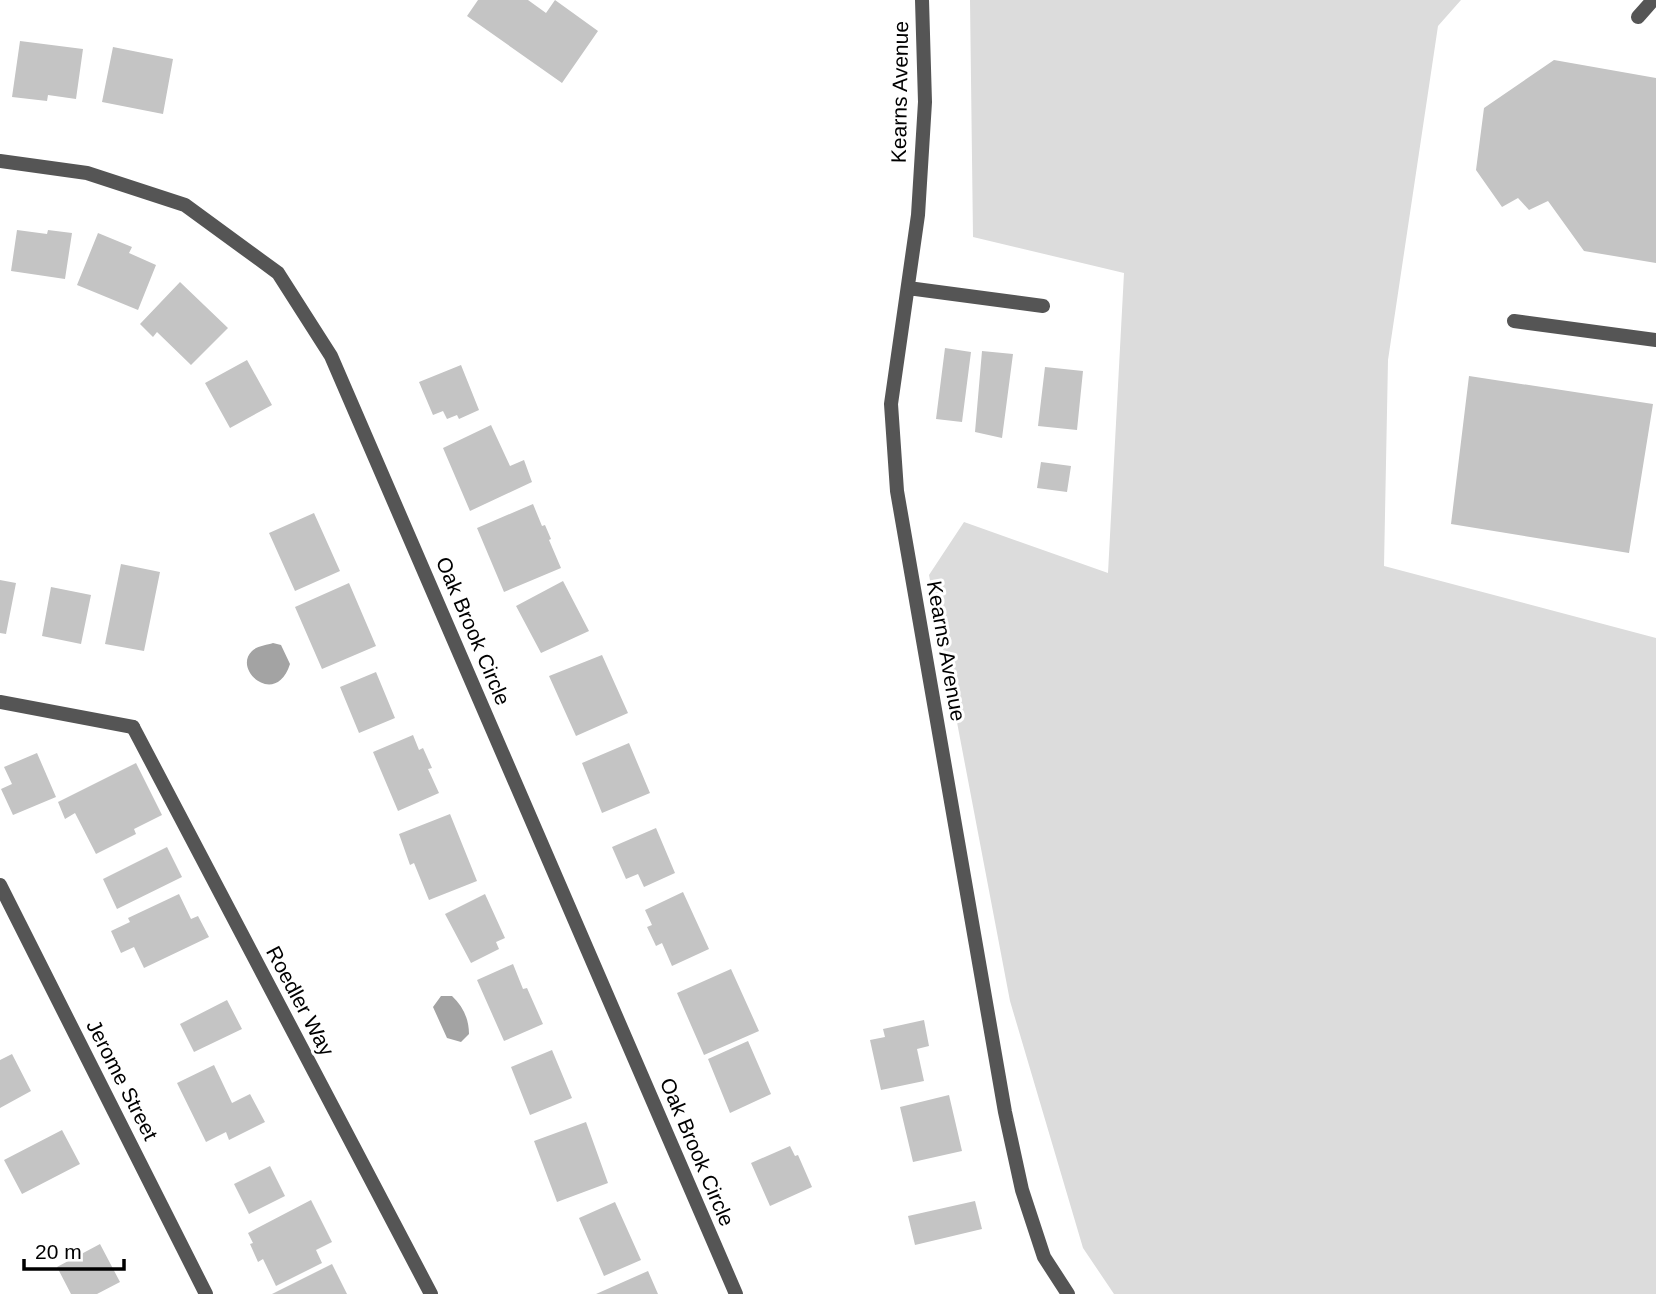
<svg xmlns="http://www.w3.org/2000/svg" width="1656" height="1294" font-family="Arial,sans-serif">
<rect width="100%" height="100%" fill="#fff"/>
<path fill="#dcdcdc" d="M970,0H1461L1438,26L1388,360L1384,566L1656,638V1294H1114L1083,1248L1010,1001L929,575L964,522L1108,573L1124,273L973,237Z"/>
<path fill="#a3a3a3" d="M273,643L281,645L290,664C276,708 232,670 252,651C257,646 267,645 273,643Z
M441,996H452C463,1006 469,1019 469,1034L461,1042L447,1038L433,1007Z"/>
<path fill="#c4c4c4" d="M478,0H528L546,13L555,0L598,31L562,83L467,16Z
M20,41L83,49L76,99L48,95L47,101L12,97Z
M113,47L173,59L163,114L102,102Z
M1554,60L1656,78V263L1584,251L1548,201L1529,210L1518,198L1502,207L1476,170L1484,108Z
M17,230L47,234L48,230L72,233L65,279L11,271Z
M98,233L132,247L129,253L156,265L138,310L77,285Z
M180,282L228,328L191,365L157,332L153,337L140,324Z
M945,348L971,352L962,422L936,419Z
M982,351L1013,354L1002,438L975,432Z
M247,360L272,405L230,428L205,383Z
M461,365L479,410L459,419L457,415L447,419L443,411L433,415L419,382Z
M1045,367L1083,371L1077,430L1038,426Z
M1469,376L1653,404L1629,553L1451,524Z
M491,425L510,466L524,460L532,482L470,511L443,448Z
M1041,462L1071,466L1067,492L1037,488Z
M533,504L542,526L545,525L551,539L549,540L561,568L504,592L477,528Z
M314,513L340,571L295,591L269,533Z
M121,564L160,572L144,651L105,644Z
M0,580L16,583L6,634L0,633Z
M563,581L589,631L541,653L516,606Z
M349,583L376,646L322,669L295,607Z
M51,587L91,595L81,644L42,636Z
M602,655L628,713L576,736L549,676Z
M376,672L395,718L359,733L340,687Z
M413,735L419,750L423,748L432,768L428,769L439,793L398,811L373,752Z
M629,743L650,793L602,813L582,763Z
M37,753L56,797L13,815L1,789L12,784L4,767Z
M136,763L162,815L134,829L136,834L96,854L75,813L65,819L58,802Z
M450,814L477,881L429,900L414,863L410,865L399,834Z
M656,828L675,873L644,887L638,874L626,879L612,847Z
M167,847L182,877L117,909L103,879Z
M683,892L709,949L672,966L662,943L656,946L647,927L652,925L645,910Z
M179,894L191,919L198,916L209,937L144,968L134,947L121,953L111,931L130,922L128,918Z
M485,894L505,938L496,942L499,949L471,963L445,914Z
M513,964L523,989L527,988L543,1024L504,1041L477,980Z
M731,969L759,1031L704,1055L677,993Z
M227,1000L242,1029L194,1052L180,1024Z
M924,1020L929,1046L917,1049L924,1081L881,1090L870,1040L885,1037L883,1029Z
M748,1041L771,1094L730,1113L708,1059Z
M552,1050L572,1098L530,1115L511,1067Z
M12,1054L31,1091L0,1108V1060Z
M214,1065L232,1103L250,1094L265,1122L229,1140L226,1132L206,1142L177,1083Z
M949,1095L962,1151L913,1162L900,1107Z
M586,1122L608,1183L557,1202L534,1141Z
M62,1130L80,1164L22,1194L4,1160Z
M790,1146L795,1156L798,1155L812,1187L770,1206L751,1163Z
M270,1166L285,1196L249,1214L234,1184Z
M311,1200L332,1242L316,1250L322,1263L276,1286L263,1259L258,1262L250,1244L253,1243L248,1233Z
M975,1201L982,1229L915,1245L908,1216Z
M615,1202L641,1260L604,1276L579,1218Z
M100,1244L120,1282L97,1294H71L57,1267Z
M332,1264L347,1294H272Z
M648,1271L658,1294H596Z"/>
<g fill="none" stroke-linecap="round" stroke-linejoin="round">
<path stroke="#555" stroke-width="14" d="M1638,17L1653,0
M1514,321L1656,340
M133,727L431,1294"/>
<path stroke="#555" stroke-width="14" d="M922,0L925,102L918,215L891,404L897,491L1005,1112L1022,1190L1044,1257L1068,1294
M0,161L87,173L185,205L278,273L331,356L736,1294
M908,288L1043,306
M0,702L133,727
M0,885L206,1294"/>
</g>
<g text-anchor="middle" stroke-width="6" stroke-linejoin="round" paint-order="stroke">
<g font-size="21" fill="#000" stroke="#fff">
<text transform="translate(900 92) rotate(-89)" y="7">Kearns Avenue</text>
<text transform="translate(473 631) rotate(67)" y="7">Oak Brook Circle</text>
<text transform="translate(946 651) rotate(80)" y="7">Kearns Avenue</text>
<text transform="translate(300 1001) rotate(62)" y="7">Roedler Way</text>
<text transform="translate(122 1080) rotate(63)" y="7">Jerome Street</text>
<text transform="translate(697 1152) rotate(67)" y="7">Oak Brook Circle</text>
</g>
</g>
<path d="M24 1259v10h100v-10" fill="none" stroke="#000000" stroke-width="3.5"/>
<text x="35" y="1259" font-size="21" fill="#000000" stroke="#ffffff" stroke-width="5" paint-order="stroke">20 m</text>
</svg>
